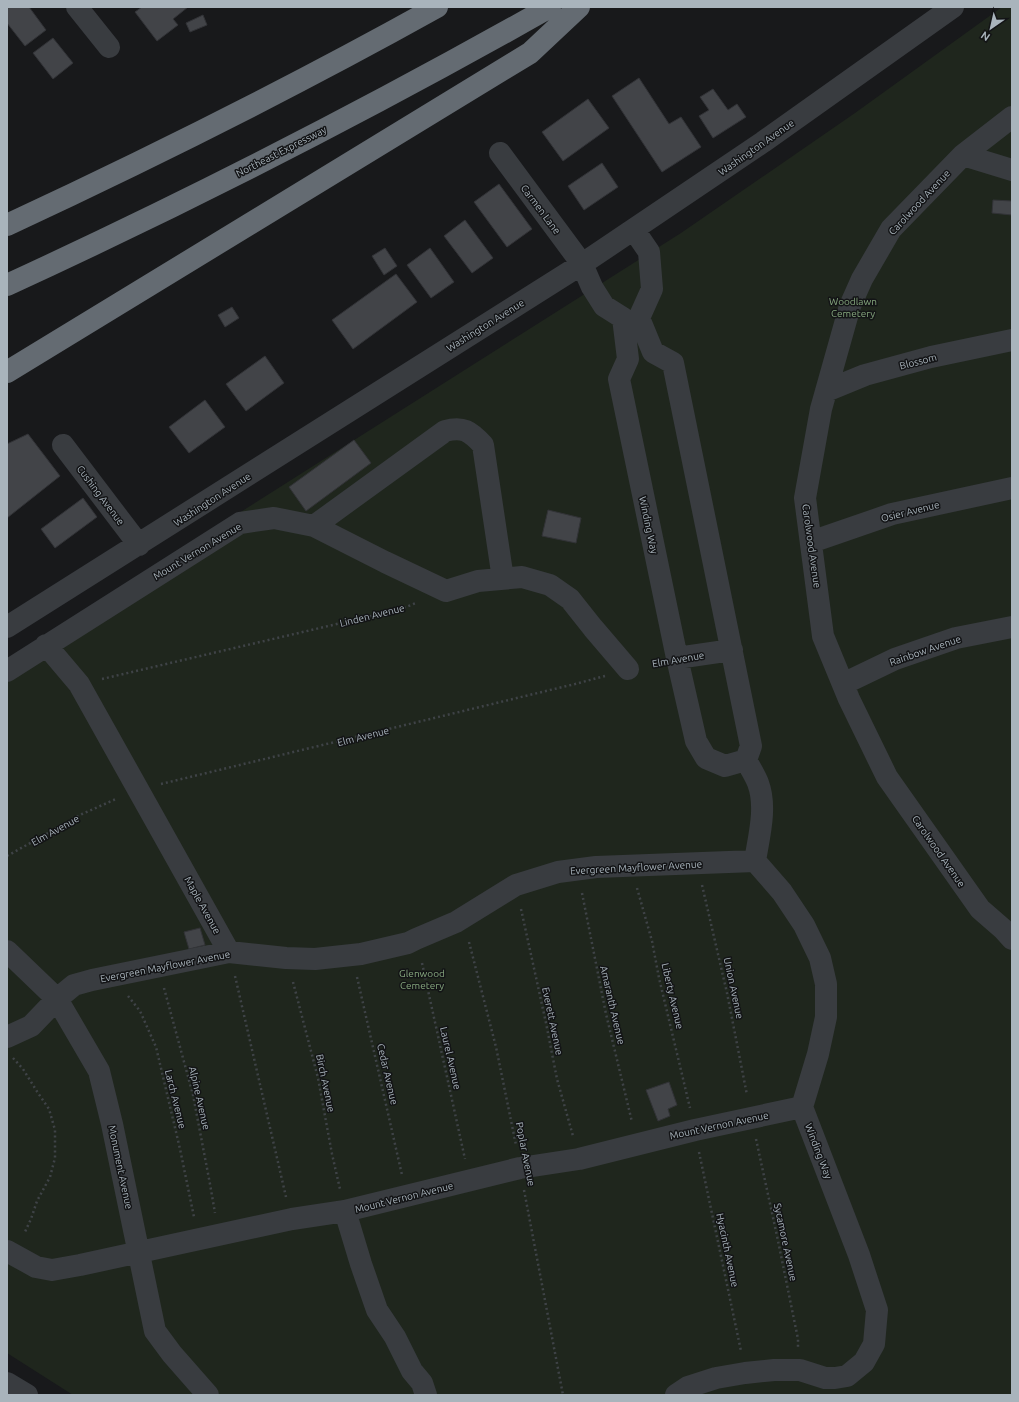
<svg xmlns="http://www.w3.org/2000/svg" width="1019" height="1402" font-family="Ubuntu,sans-serif">
<rect width="100%" height="100%" fill="#18191b"/>
<path fill="#1f261d" d="M1002,7H1012V1395H73L7,1353V660L681,233L855,113Z"/>
<path fill="#424448" stroke="#323337" d="M7,7H29L46,30L25,46L7,23Z
M142,7H188L173,19L178,25L157,41L135,12Z
M203,15L207,25L190,32L186,23Z
M53,38L73,63L53,79L33,53Z
M639,78L669,124L681,117L701,147L662,172L612,96Z
M713,89L728,110L737,104L746,117L713,138L699,116L709,110L700,97Z
M588,99L609,128L563,161L542,132Z
M602,163L618,187L584,210L568,186Z
M499,184L532,229L507,247L474,202Z
M993,200L1012,201V215L992,213Z
M465,220L493,258L472,273L444,236Z
M385,248L397,266L384,275L372,256Z
M430,248L454,282L431,298L407,265Z
M396,274L417,302L353,349L332,320Z
M232,307L239,318L225,327L218,315Z
M265,356L284,383L246,411L226,384Z
M205,400L225,427L189,453L169,427Z
M28,434L60,476L7,518V444Z
M354,440L371,463L306,511L289,487Z
M83,498L97,517L55,548L41,529Z
M548,510L581,518L576,543L542,536Z
M200,928L205,945L189,949L184,932Z
M669,1082L677,1105L668,1109L670,1116L658,1121L646,1090Z"/>
<g fill="none" stroke-linecap="round" stroke-linejoin="round">
<path stroke="#3f4347" stroke-width="2.5" stroke-dasharray="2 3" stroke-linecap="butt" d="M102,679L401,609L416,603
M161,784L575,684L605,676
M7,856L82,814L116,799
M702,885L727,993L747,1095
M637,888L652,941L659,978L690,1108
M582,893L606,1014L632,1122
M521,909L546,1023L557,1079L573,1136
M469,942L496,1047L516,1145
M422,963L465,1159
M235,976L286,1197
M357,977L402,1175
M293,982L318,1078L332,1154L340,1189
M164,988L193,1095L210,1184L215,1213
M128,996L140,1011L156,1047L180,1149L194,1217
M13,1058L23,1069L38,1093L49,1109L55,1130V1158L50,1177L37,1201L31,1219L24,1234
M756,1139L777,1236L798,1339V1348
M699,1152L741,1351
M524,1190L563,1395"/>
<path stroke="#393c40" stroke-width="22" d="M77,7L109,47
M1012,117L963,155L891,229L862,279L850,306L821,409L805,498L823,636L849,699L887,777L980,909L1003,929L1012,939
M500,153L582,264L592,287L604,306L623,318L628,359L619,379L677,658L696,741L706,758L725,766L746,760
M963,155L1012,170
M634,230L649,252L652,289L639,318L653,352L673,363L751,746L746,760C750,768 755,775 758,783C767,807 759,836 755,861L782,892L804,925L820,958L826,984V1017L818,1054L802,1107L859,1255L877,1310L874,1344L864,1362L847,1376L835,1378H825L800,1370H774L745,1373L716,1378L688,1387L676,1395
M826,391L865,375L931,357L1012,340
M63,445L139,545
M314,526L445,431C463,426 470,431 483,445L503,579
M811,542L892,514L1012,488
M7,627L582,264L763,142L953,7
M46,645L79,684L229,952
M677,658L732,650
M7,671L240,523L274,518L314,526L385,562L446,591L478,581L522,577L550,585L570,599L593,628L628,669
M843,684L895,659L956,638L1012,627
M7,951L57,999L99,1071L112,1124L155,1331L172,1354L208,1395
M7,1037L31,1026L57,999L74,985L92,980L229,952L286,958L315,959L361,954L408,943L416,939L456,922L516,885L558,872L596,867L755,861
M345,1211L361,1264L377,1310L395,1337L412,1371L422,1383L426,1395
M7,1251L36,1267L52,1270L80,1265L292,1219L345,1211L520,1168L579,1159L695,1130L802,1107
M7,1383L27,1395"/>
<path stroke="#646b72" stroke-width="22" d="M7,225C153,157 297,85 437,7
M7,285C192,200 373,107 550,7
M7,372L530,53L579,7"/>
</g>
<g text-anchor="middle" stroke-width="3" stroke-linejoin="round" paint-order="stroke">
<g font-size="10" fill="#a9b4bc" stroke="#131416">
<text transform="translate(756 147) rotate(-35)" y="4">Washington Avenue</text>
<text transform="translate(281 151) rotate(-27)" y="4">Northeast Expressway</text>
<text transform="translate(919 202) rotate(-47)" y="4">Carolwood Avenue</text>
<text transform="translate(541 209) rotate(53)" y="4">Carmen Lane</text>
<text transform="translate(485 325) rotate(-32)" y="4">Washington Avenue</text>
<text transform="translate(918 361) rotate(-14)" y="4">Blossom</text>
<text transform="translate(101 495) rotate(53)" y="4">Cushing Avenue</text>
<text transform="translate(212 499) rotate(-33)" y="4">Washington Avenue</text>
<text transform="translate(910 511) rotate(-14)" y="4">Osier Avenue</text>
<text transform="translate(649 525) rotate(78)" y="4">Winding Way</text>
<text transform="translate(812 546) rotate(82)" y="4">Carolwood Avenue</text>
<text transform="translate(197 551) rotate(-31)" y="4">Mount Vernon Avenue</text>
<text transform="translate(372 615) rotate(-14)" y="4">Linden Avenue</text>
<text transform="translate(925 650) rotate(-19)" y="4">Rainbow Avenue</text>
<text transform="translate(678 659) rotate(-10)" y="4">Elm Avenue</text>
<text transform="translate(363 736) rotate(-14)" y="4">Elm Avenue</text>
<text transform="translate(55 830) rotate(-29)" y="4">Elm Avenue</text>
<text transform="translate(939 851) rotate(55)" y="4">Carolwood Avenue</text>
<text transform="translate(636 867) rotate(-3)" y="4">Evergreen Mayflower Avenue</text>
<text transform="translate(203 905) rotate(61)" y="4">Maple Avenue</text>
<text transform="translate(165 966) rotate(-11)" y="4">Evergreen Mayflower Avenue</text>
<text transform="translate(734 988) rotate(78)" y="4">Union Avenue</text>
<text transform="translate(673 996) rotate(77)" y="4">Liberty Avenue</text>
<text transform="translate(613 1005) rotate(77)" y="4">Amaranth Avenue</text>
<text transform="translate(553 1021) rotate(78)" y="4">Everett Avenue</text>
<text transform="translate(451 1058) rotate(77)" y="4">Laurel Avenue</text>
<text transform="translate(388 1074) rotate(77)" y="4">Cedar Avenue</text>
<text transform="translate(326 1083) rotate(78)" y="4">Birch Avenue</text>
<text transform="translate(200 1098) rotate(77)" y="4">Alpine Avenue</text>
<text transform="translate(176 1099) rotate(76)" y="4">Larch Avenue</text>
<text transform="translate(719 1125) rotate(-12)" y="4">Mount Vernon Avenue</text>
<text transform="translate(819 1151) rotate(69)" y="4">Winding Way</text>
<text transform="translate(526 1154) rotate(79)" y="4">Poplar Avenue</text>
<text transform="translate(121 1167) rotate(78)" y="4">Monument Avenue</text>
<text transform="translate(404 1197) rotate(-14)" y="4">Mount Vernon Avenue</text>
<text transform="translate(786 1242) rotate(78)" y="4">Sycamore Avenue</text>
<text transform="translate(728 1250) rotate(78)" y="4">Hyacinth Avenue</text>
</g>
<g font-size="10" fill="#87a87f" stroke="#131416">
<text x="853" y="305">Woodlawn<tspan x="853" dy="12">Cemetery</tspan></text>
<text x="422" y="977">Glenwood<tspan x="422" dy="12">Cemetery</tspan></text>
</g>
</g>
<rect width="1019" height="1402" fill="none" stroke="#a9b4bc" stroke-width="16"/>
<g transform="translate(991 28) rotate(214)" stroke="#131416" stroke-width="3" paint-order="stroke">
<path d="M0-3L7 15L0 10L-7 15Z" fill="#a9b4bc"/>
<text y="-6" font-size="11" font-weight="bold" text-anchor="middle" fill="#a9b4bc">N</text>
</g>
</svg>
